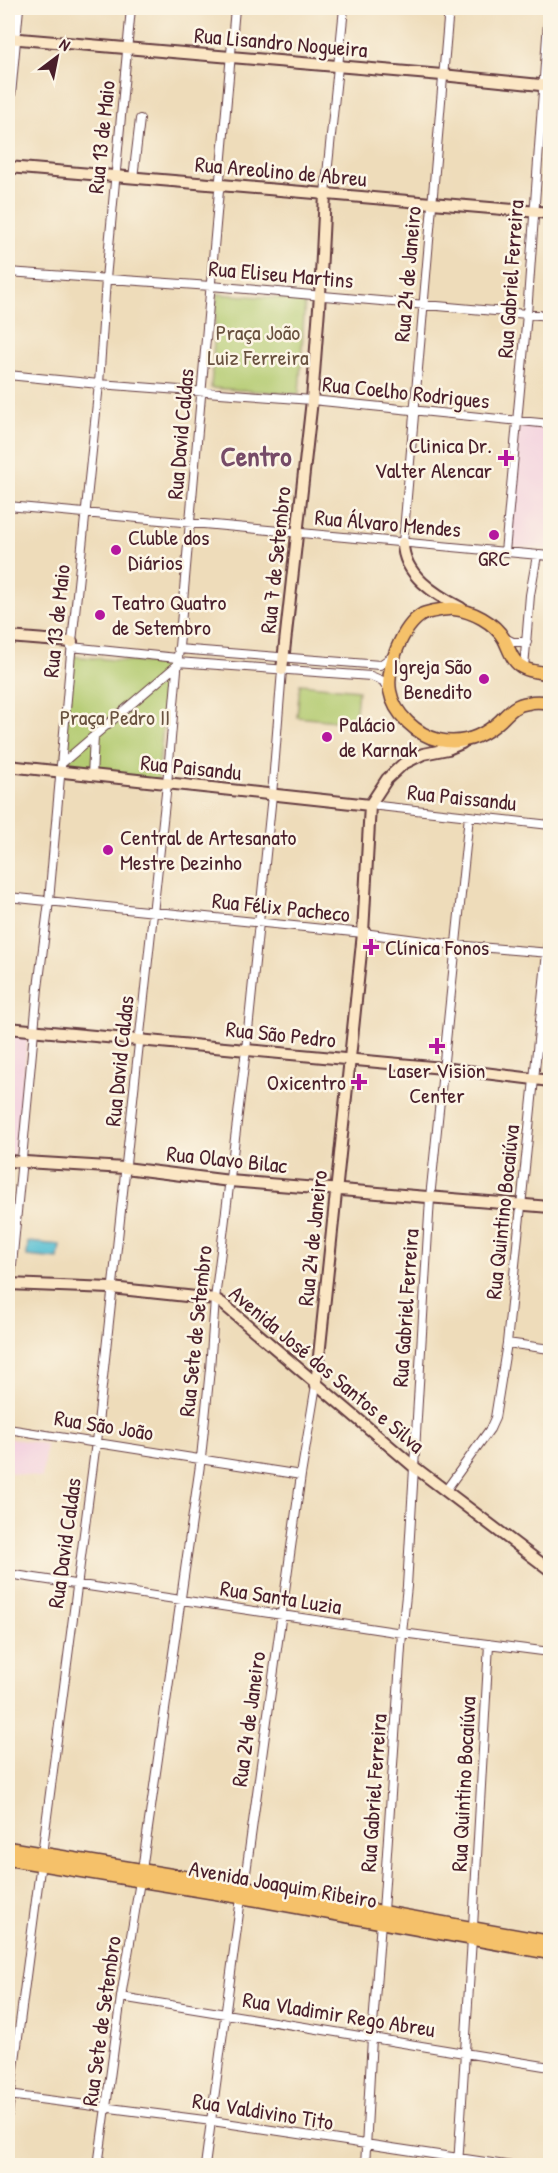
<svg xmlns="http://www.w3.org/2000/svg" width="558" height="2173" font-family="'Patrick Hand',sans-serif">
<rect width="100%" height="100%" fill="#fcf5e5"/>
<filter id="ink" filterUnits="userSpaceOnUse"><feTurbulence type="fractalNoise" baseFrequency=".0167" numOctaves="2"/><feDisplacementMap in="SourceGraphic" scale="12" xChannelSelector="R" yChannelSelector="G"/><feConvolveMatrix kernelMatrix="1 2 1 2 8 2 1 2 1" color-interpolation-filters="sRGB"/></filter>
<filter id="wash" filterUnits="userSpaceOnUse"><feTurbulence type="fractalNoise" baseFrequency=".008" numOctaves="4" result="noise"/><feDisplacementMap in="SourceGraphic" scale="24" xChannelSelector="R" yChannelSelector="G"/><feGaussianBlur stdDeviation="1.35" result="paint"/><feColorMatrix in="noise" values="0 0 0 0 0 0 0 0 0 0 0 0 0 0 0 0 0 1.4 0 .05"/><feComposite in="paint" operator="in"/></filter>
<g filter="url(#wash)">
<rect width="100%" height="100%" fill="#eedcba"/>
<path fill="#f3cfdf" d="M519,426L550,429V550L508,546Z
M8,1035L28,1037L14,1157H8Z
M8,1438L46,1444L42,1478L8,1472Z"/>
<path fill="#b2ca6f" stroke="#7e744d" stroke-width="1.5" d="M217,294L305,300L299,394L211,388Z
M71,656L168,665L158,781L62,770Z
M300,684L358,690L355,723L297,717Z"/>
<path fill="#56bfd3" stroke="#506f7f" stroke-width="1.5" d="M28,1242L60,1245L58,1259L27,1256Z"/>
</g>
<g filter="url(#ink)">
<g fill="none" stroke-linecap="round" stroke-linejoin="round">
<defs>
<path id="street" d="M8,128L19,8
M133,178L140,119
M325,194L344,8
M8,272L211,286L550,316
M8,375L99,384L312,400L550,424
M8,506L550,556
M403,543L449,8
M505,552L527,314L549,8
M503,637L513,642H527
M71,647L177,658
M178,649L380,665L393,656
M177,662L371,676L383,681L388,689
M524,668L530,595L537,555
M61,764L176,666
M92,776L94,736
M370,805L550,825
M8,897L363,933L455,945L550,953
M8,1308L38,988L49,901L72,642L99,384L106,279L131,8
M507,1343L550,1349
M8,1429L301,1475
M446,1490L490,1429L495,1418L507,1343L550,923
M8,1574L402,1633L550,1652
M142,1870L201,1458L210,1369L215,1299L246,1050L272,795L282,670
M244,1887L301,1475L316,1385
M383,1911L402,1633L407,1586L430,1198L469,816
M473,1927L489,1644
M121,1997L550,2067
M8,2095L212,2121L512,2166
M8,2114L96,1442L167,784L235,8
M98,2166L121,1997L140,1881
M205,2166L241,1898
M365,2166L372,2038L381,1922
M458,2166L472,1938"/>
<path id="secondary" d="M8,38L442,75L550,86
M8,167L550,213
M403,543C403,575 436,595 461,608
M8,637L72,642
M282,670L312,400L320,295L325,194
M8,766L370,805
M8,1028L443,1068L550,1081
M8,1161L125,1168L230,1181L550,1207
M8,1284L111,1288L215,1299L223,1304L413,1466L550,1570
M316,1385L363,933L370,805L387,779L403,764L423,754L448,749L462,743
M550,2166V2163"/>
<path id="primary" d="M550,674C542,672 531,672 524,668C512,663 509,648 504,639C494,622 472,611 454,609C449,608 427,612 423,614C402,626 386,668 390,691C394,714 417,735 439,740C463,745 484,736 501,720C509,712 516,704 528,703C535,701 544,702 550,703
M8,1848L244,1887L550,1942
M8,1859L258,1900L550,1953"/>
</defs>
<use href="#street" stroke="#633b40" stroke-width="10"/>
<use href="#secondary" stroke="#633b40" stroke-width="14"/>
<use href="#primary" stroke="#633b40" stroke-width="15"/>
<use href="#street" stroke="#fff" stroke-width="8"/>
<use href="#secondary" stroke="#fbe6c4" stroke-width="10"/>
<use href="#primary" stroke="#f5c16b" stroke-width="12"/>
</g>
</g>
<g fill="#b5179e" stroke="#fcf5e5" stroke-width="2">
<path d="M503 449h6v6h6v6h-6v6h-6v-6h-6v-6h6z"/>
<circle cx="494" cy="535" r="6"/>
<circle cx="116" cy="550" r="6"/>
<circle cx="100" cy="615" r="6"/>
<circle cx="484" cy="679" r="6"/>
<circle cx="327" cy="737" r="6"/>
<circle cx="108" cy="850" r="6"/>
<path d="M368 938h6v6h6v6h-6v6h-6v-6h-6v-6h6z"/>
<path d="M434 1037h6v6h6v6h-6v6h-6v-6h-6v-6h6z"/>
<path d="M356 1073h6v6h6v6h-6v6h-6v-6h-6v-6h6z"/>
</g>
<g text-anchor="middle" stroke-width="5" stroke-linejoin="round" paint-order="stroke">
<g font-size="22" fill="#4a1f2b" stroke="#fcf5e5">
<text transform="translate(281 42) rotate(5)" y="8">Rua Lisandro Nogueira</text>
<text transform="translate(101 137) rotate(-84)" y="8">Rua 13 de Maio</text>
<text transform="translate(281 171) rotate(5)" y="8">Rua Areolino de Abreu</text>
<text transform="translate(281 274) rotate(5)" y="8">Rua Eliseu Martins</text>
<text transform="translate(407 274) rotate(-85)" y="8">Rua 24 de Janeiro</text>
<text transform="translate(510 279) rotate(-86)" y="8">Rua Gabriel Ferreira</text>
<text transform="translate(406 392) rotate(6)" y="8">Rua Coelho Rodrigues</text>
<text transform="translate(180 434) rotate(-85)" y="8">Rua David Caldas</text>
<text transform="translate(388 523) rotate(5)" y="8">Rua Álvaro Mendes</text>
<text transform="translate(275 560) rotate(-84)" y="8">Rua 7 de Setembro</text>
<text transform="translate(56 621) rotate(-84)" y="8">Rua 13 de Maio</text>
<text transform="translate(191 767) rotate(6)" y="8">Rua Paisandu</text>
<text transform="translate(462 797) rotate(6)" y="8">Rua Paissandu</text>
<text transform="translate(281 907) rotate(6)" y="8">Rua Félix Pacheco</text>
<text transform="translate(281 1034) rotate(6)" y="8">Rua São Pedro</text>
<text transform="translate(119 1061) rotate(-84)" y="8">Rua David Caldas</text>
<text transform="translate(227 1159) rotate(6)" y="8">Rua Olavo Bilac</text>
<text transform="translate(502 1212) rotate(-84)" y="8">Rua Quintino Bocaiúva</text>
<text transform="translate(312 1238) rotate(-84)" y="8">Rua 24 de Janeiro</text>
<text transform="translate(405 1308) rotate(-86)" y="8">Rua Gabriel Ferreira</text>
<text transform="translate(195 1331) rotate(-84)" y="8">Rua Sete de Setembro</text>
<text transform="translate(327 1369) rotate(40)" y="8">Avenida José dos Santos e Silva</text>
<text transform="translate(104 1425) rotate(9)" y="8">Rua São João</text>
<text transform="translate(64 1543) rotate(-82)" y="8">Rua David Caldas</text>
<text transform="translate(281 1597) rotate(9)" y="8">Rua Santa Luzia</text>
<text transform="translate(248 1719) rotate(-82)" y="8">Rua 24 de Janeiro</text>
<text transform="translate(463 1784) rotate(-87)" y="8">Rua Quintino Bocaiúva</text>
<text transform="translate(373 1793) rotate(-86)" y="8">Rua Gabriel Ferreira</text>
<text transform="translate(283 1884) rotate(10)" y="8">Avenida Joaquim Ribeiro</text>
<text transform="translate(339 2014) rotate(9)" y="8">Rua Vladimir Rego Abreu</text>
<text transform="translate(101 2021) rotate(-82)" y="8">Rua Sete de Setembro</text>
<text transform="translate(263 2111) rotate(9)" y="8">Rua Valdivino Tito</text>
</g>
<g font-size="22" fill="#69523f" stroke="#fcf5e5">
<text x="258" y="340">Praça João<tspan x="258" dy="25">Luiz Ferreira</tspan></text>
<text x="115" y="725">Praça Pedro II</text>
</g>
<g font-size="22" fill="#4a1f2b" stroke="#fcf5e5" text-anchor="start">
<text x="492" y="453" text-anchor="end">Clinica Dr.<tspan x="492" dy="25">Valter Alencar</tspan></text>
<text x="128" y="545">Cluble dos<tspan x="128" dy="25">Diários</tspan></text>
<text x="494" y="566" text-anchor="middle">GRC</text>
<text x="112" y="610">Teatro Quatro<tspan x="112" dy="25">de Setembro</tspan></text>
<text x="472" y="674" text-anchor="end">Igreja São<tspan x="472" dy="25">Benedito</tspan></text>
<text x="339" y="732">Palácio<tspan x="339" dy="25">de Karnak</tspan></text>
<text x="120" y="845">Central de Artesanato<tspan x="120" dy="25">Mestre Dezinho</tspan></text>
<text x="385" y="955">Clínica Fonos</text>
<text x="437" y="1078" text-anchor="middle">Laser Vision<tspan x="437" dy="25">Center</tspan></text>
<text x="346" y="1090" text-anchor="end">Oxicentro</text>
</g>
<g font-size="28" font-weight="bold" fill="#764c68" stroke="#fcf5e5">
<text x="256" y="466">Centro</text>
</g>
</g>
<rect width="558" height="2173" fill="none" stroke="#fcf5e5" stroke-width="30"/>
<g transform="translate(57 57) rotate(32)" stroke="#fcf5e5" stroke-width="4.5" paint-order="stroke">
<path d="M0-4.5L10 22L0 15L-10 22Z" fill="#4a1f2b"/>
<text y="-9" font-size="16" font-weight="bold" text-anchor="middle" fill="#4a1f2b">N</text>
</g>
</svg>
